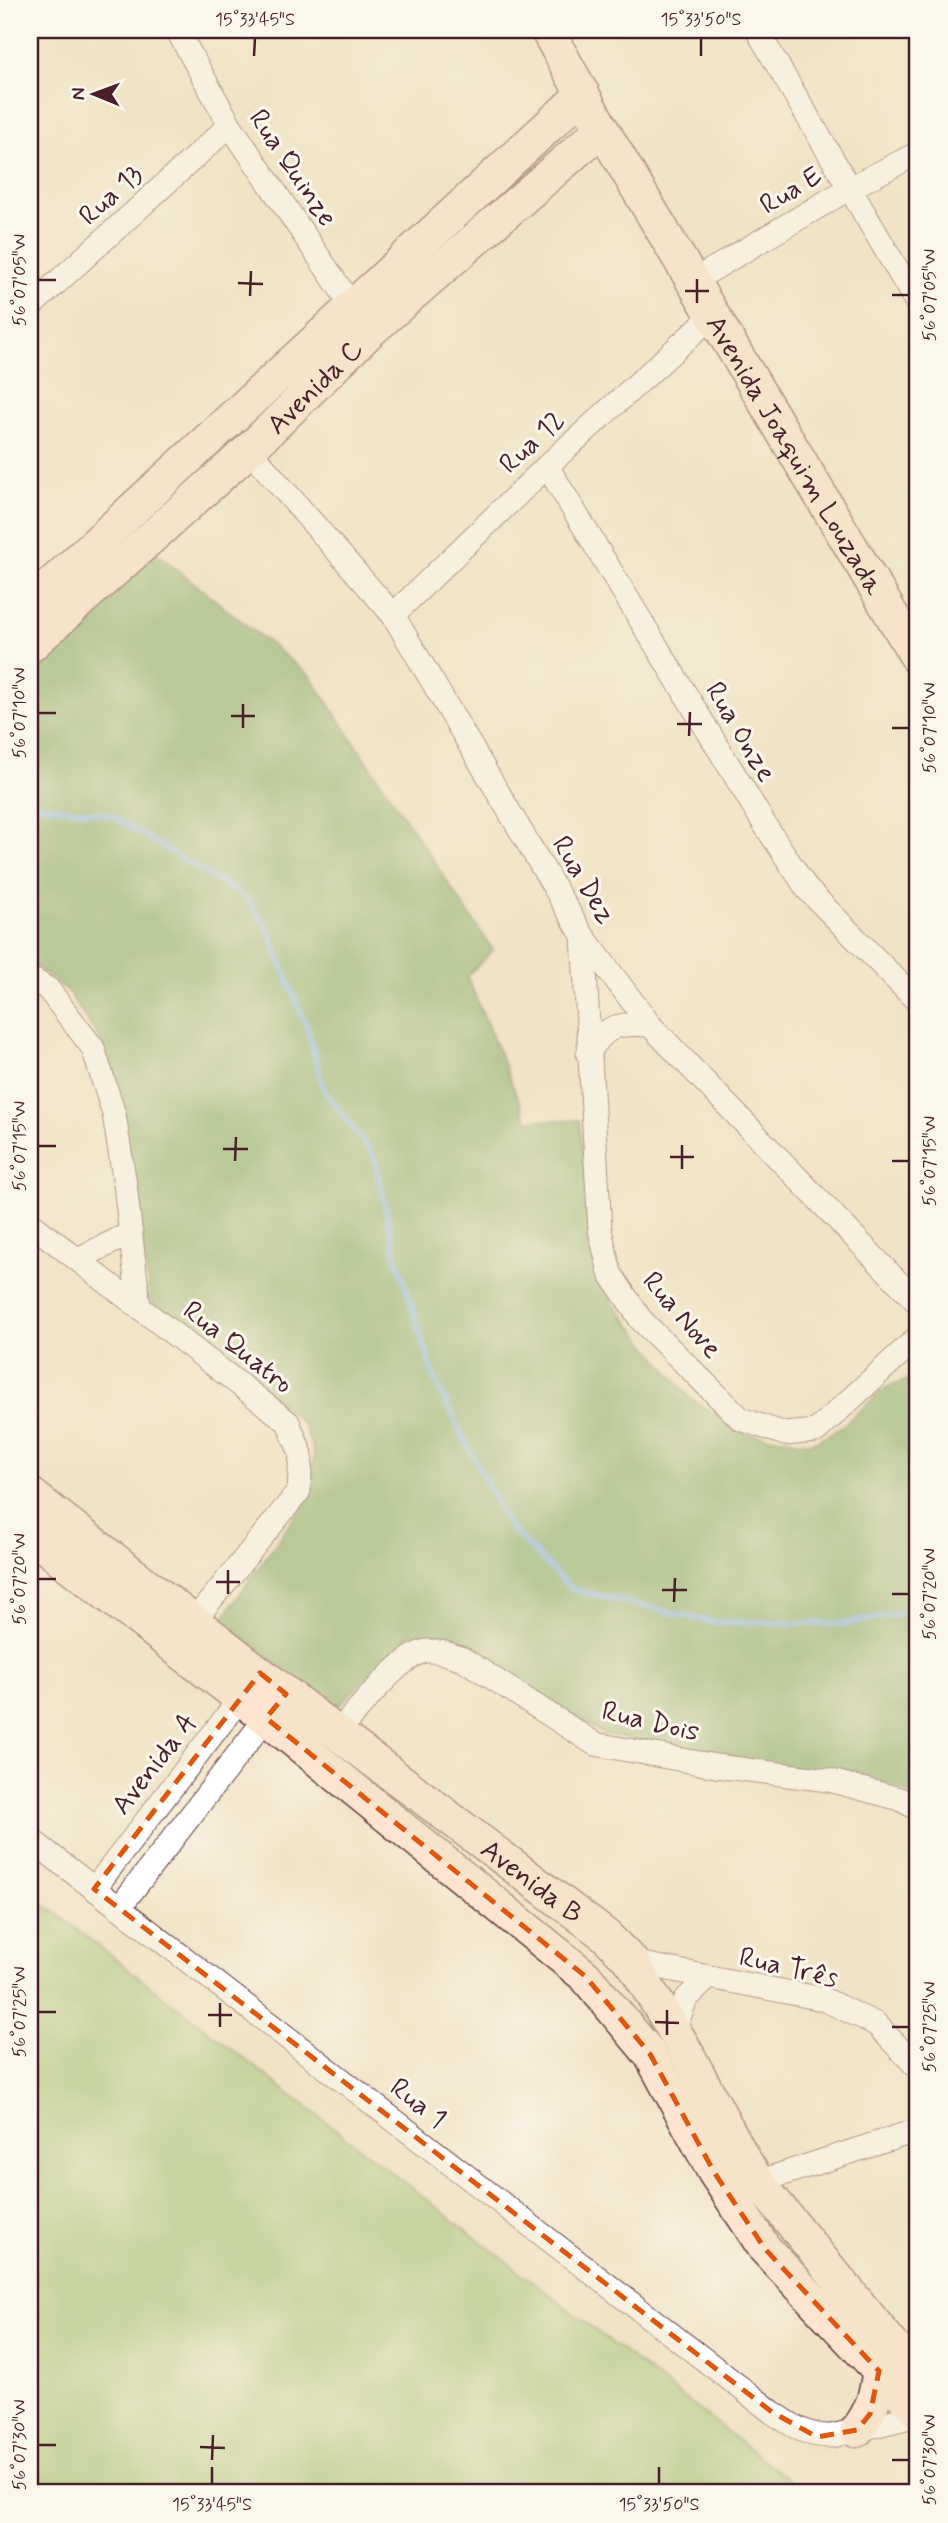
<svg xmlns="http://www.w3.org/2000/svg" width="948" height="2523" font-family="Mynerve,sans-serif">
<rect width="100%" height="100%" fill="#fbf7ec"/>
<filter id="ink" filterUnits="userSpaceOnUse"><feTurbulence type="fractalNoise" baseFrequency=".0143" numOctaves="2"/><feDisplacementMap in="SourceGraphic" scale="14" xChannelSelector="R" yChannelSelector="G"/><feConvolveMatrix kernelMatrix="1 2 1 2 8 2 1 2 1" color-interpolation-filters="sRGB"/></filter>
<filter id="wash" filterUnits="userSpaceOnUse"><feTurbulence type="fractalNoise" baseFrequency=".00686" numOctaves="4" result="noise"/><feDisplacementMap in="SourceGraphic" scale="28" xChannelSelector="R" yChannelSelector="G"/><feGaussianBlur stdDeviation="1.57" result="paint"/><feColorMatrix in="noise" values="0 0 0 0 0 0 0 0 0 0 0 0 0 0 0 0 0 1.4 0 .05"/><feComposite in="paint" operator="in"/></filter>
<g filter="url(#wash)">
<rect width="100%" height="100%" fill="#f1e3c5"/>
<path fill="#97c371" stroke="#70714e" stroke-width="2" d="M30,1893L806,2493H30Z"/>
<path fill="#79a963" stroke="#626447" stroke-width="2" d="M154,551L310,676L493,950L467,976L527,1120H579L594,1262L612,1302L690,1398L748,1434L812,1443L839,1429L885,1388L918,1376V1798L889,1784L603,1734L487,1662L434,1635L411,1634L334,1710L221,1621L309,1496L314,1454L304,1425L279,1401L151,1303L116,1085L98,1036L67,991L30,962V661Z"/>
<g fill="none" stroke-linecap="round" stroke-linejoin="round">
<path stroke="#79b3ea" stroke-width="6" d="M30,804L110,815L246,898L267,927L308,1031L324,1090L374,1156L396,1256L435,1380L508,1526L571,1589L711,1622L844,1624L901,1613L918,1617"/>
</g>
</g>
<g filter="url(#ink)">
<g fill="none" stroke-linecap="round" stroke-linejoin="round">
<defs>
<path id="street" d="M177,30L230,125L360,318
M757,30L918,305
M693,281L848,189L918,153
M30,307L230,125
M249,450L393,615L583,936L650,1025L918,1303
M547,466L765,825L807,889L918,1002
M393,615L547,466L713,315
M583,936L600,1230L610,1273L641,1320L741,1419L785,1434L816,1431L918,1337
M30,978L48,989L93,1048L114,1114L125,1184L139,1306
M588,1054C606,1025 616,1023 650,1025
M30,1223L288,1422L301,1454L299,1491L193,1622
M78,1259L131,1233
M337,1733C355,1714 400,1655 426,1651C439,1650 451,1655 463,1659L595,1744L716,1766L828,1780L900,1799L918,1809
M30,1839L772,2412C792,2425 807,2437 832,2436L918,2415
M94,1889L249,1687
M119,1908L273,1709
M632,1962L823,1999L876,2024L918,2068
M674,2031L686,1999L708,1978
M758,2182L918,2130"/>
<g id="secondary">
<path id="s1" d="M547,30L602,129L918,659"/>
<path d="M30,604L583,94"/>
<path id="s2" d="M30,646L249,450L369,332L602,129"/>
<path id="s3" d="M30,1494L337,1733L605,1935L632,1962L681,2042L743,2158L758,2182L918,2376"/>
<path d="M30,1535L266,1718L585,1976L650,2054L714,2172L765,2249L918,2412"/>
<path d="M857,2430C872,2411 876,2395 879,2371"/>
</g>
</defs>
<use href="#street" stroke="#633c42" stroke-width="25"/>
<use href="#secondary" stroke="#633c42" stroke-width="36"/>
<use href="#street" stroke="#fff" stroke-width="23"/>
<use href="#secondary" stroke="#fde4d0" stroke-width="33"/>
</g>
</g>
<path d="M0 0H948V2523H0ZM260,1673L286,1694L266,1718L585,1976L650,2054L714,2172L765,2249L879,2371L870,2414L857,2430L817,2437L772,2412L94,1889Z" fill="#f1e3c5" fill-opacity=".55" fill-rule="evenodd"/>
<path fill="none" stroke="#e0560e" stroke-width="5" stroke-dasharray="14 9" stroke-linejoin="round" d="M260,1673L286,1694L266,1718L585,1976L650,2054L714,2172L765,2249L879,2371L870,2414L857,2430L817,2437L772,2412L94,1889Z"/>
<path fill="none" stroke="#4a1f2b" stroke-width="2.5" d="M254,56L255,38M701,56V38M38,280H56M238,283L263,284M685,291H709M892,295H909M250,296L251,271M697,303V279M38,713H56M231,716H255M677,724H702M243,728V704M892,728H909M689,736L690,712M38,1146H56M223,1149H248M670,1157H694M235,1161L236,1137M892,1161H909M682,1169V1145M38,1579H56M216,1582H240M662,1590H687M228,1594V1570M892,1594H909M674,1602L675,1578M38,2012H56M208,2015H232M655,2022L679,2023M220,2027V2003M892,2027H909M667,2035V2010M38,2445H56M200,2447L225,2448M212,2460L213,2435M892,2460H909M212,2484V2467M659,2484V2467"/>
<g text-anchor="middle" stroke-width="6" stroke-linejoin="round" paint-order="stroke">
<g font-size="28" fill="#4a1f2b" stroke="#fbf7ec">
<text transform="translate(294 167) rotate(56)" y="10">Rua Quinze</text>
<text transform="translate(790 189) rotate(-31)" y="10">Rua E</text>
<text transform="translate(110 194) rotate(-42)" y="10">Rua 13</text>
<text dy="10" stroke="none"><textPath href="#s2" startOffset="385">Avenida C</textPath></text>
<text transform="translate(531 441) rotate(-43)" y="10">Rua 12</text>
<text dy="10" stroke="none"><textPath href="#s1" startOffset="492">Avenida Joaquim Louzada</textPath></text>
<text transform="translate(742 731) rotate(59)" y="10">Rua Onze</text>
<text transform="translate(585 879) rotate(59)" y="10">Rua Dez</text>
<text transform="translate(683 1314) rotate(49)" y="10">Rua Nove</text>
<text transform="translate(239 1346) rotate(38)" y="10">Rua Quatro</text>
<text transform="translate(651 1720) rotate(13)" y="10">Rua Dois</text>
<text transform="translate(153 1763) rotate(-52)" y="10">Avenida A</text>
<text dy="10" stroke="none"><textPath href="#s3" startOffset="634">Avenida B</textPath></text>
<text transform="translate(789 1966) rotate(13)" y="10">Rua Três</text>
<text transform="translate(419 2102) rotate(38)" y="10">Rua 1</text>
</g>
</g>
<rect width="948" height="2523" fill="none" stroke="#fbf7ec" stroke-width="77"/>
<g transform="translate(94 94) rotate(271)" stroke="#fbf7ec" stroke-width="5" paint-order="stroke">
<path d="M0-5L12 26L0 18L-12 26Z" fill="#4a1f2b"/>
<text y="-10" font-size="19" font-weight="bold" text-anchor="middle" fill="#4a1f2b">N</text>
</g>
<rect x="38" y="38" width="871" height="2446" fill="none" stroke="#4a1f2b" stroke-width="2.5"/>
<g font-size="18" text-anchor="middle" fill="#4a1f2b">
<text x="255" y="25">15°33'45"S</text>
<text x="701" y="25">15°33'50"S</text>
<text transform="translate(19 280) rotate(-90)" y="6">56°07'05"W</text>
<text transform="translate(929 295) rotate(-90)" y="6">56°07'05"W</text>
<text transform="translate(19 713) rotate(-90)" y="6">56°07'10"W</text>
<text transform="translate(929 728) rotate(-90)" y="6">56°07'10"W</text>
<text transform="translate(19 1146) rotate(-90)" y="6">56°07'15"W</text>
<text transform="translate(929 1161) rotate(-90)" y="6">56°07'15"W</text>
<text transform="translate(19 1579) rotate(-90)" y="6">56°07'20"W</text>
<text transform="translate(929 1594) rotate(-90)" y="6">56°07'20"W</text>
<text transform="translate(19 2012) rotate(-90)" y="6">56°07'25"W</text>
<text transform="translate(929 2027) rotate(-90)" y="6">56°07'25"W</text>
<text transform="translate(19 2445) rotate(-90)" y="6">56°07'30"W</text>
<text transform="translate(929 2460) rotate(-90)" y="6">56°07'30"W</text>
<text x="212" y="2510">15°33'45"S</text>
<text x="659" y="2510">15°33'50"S</text>
</g>
</svg>
